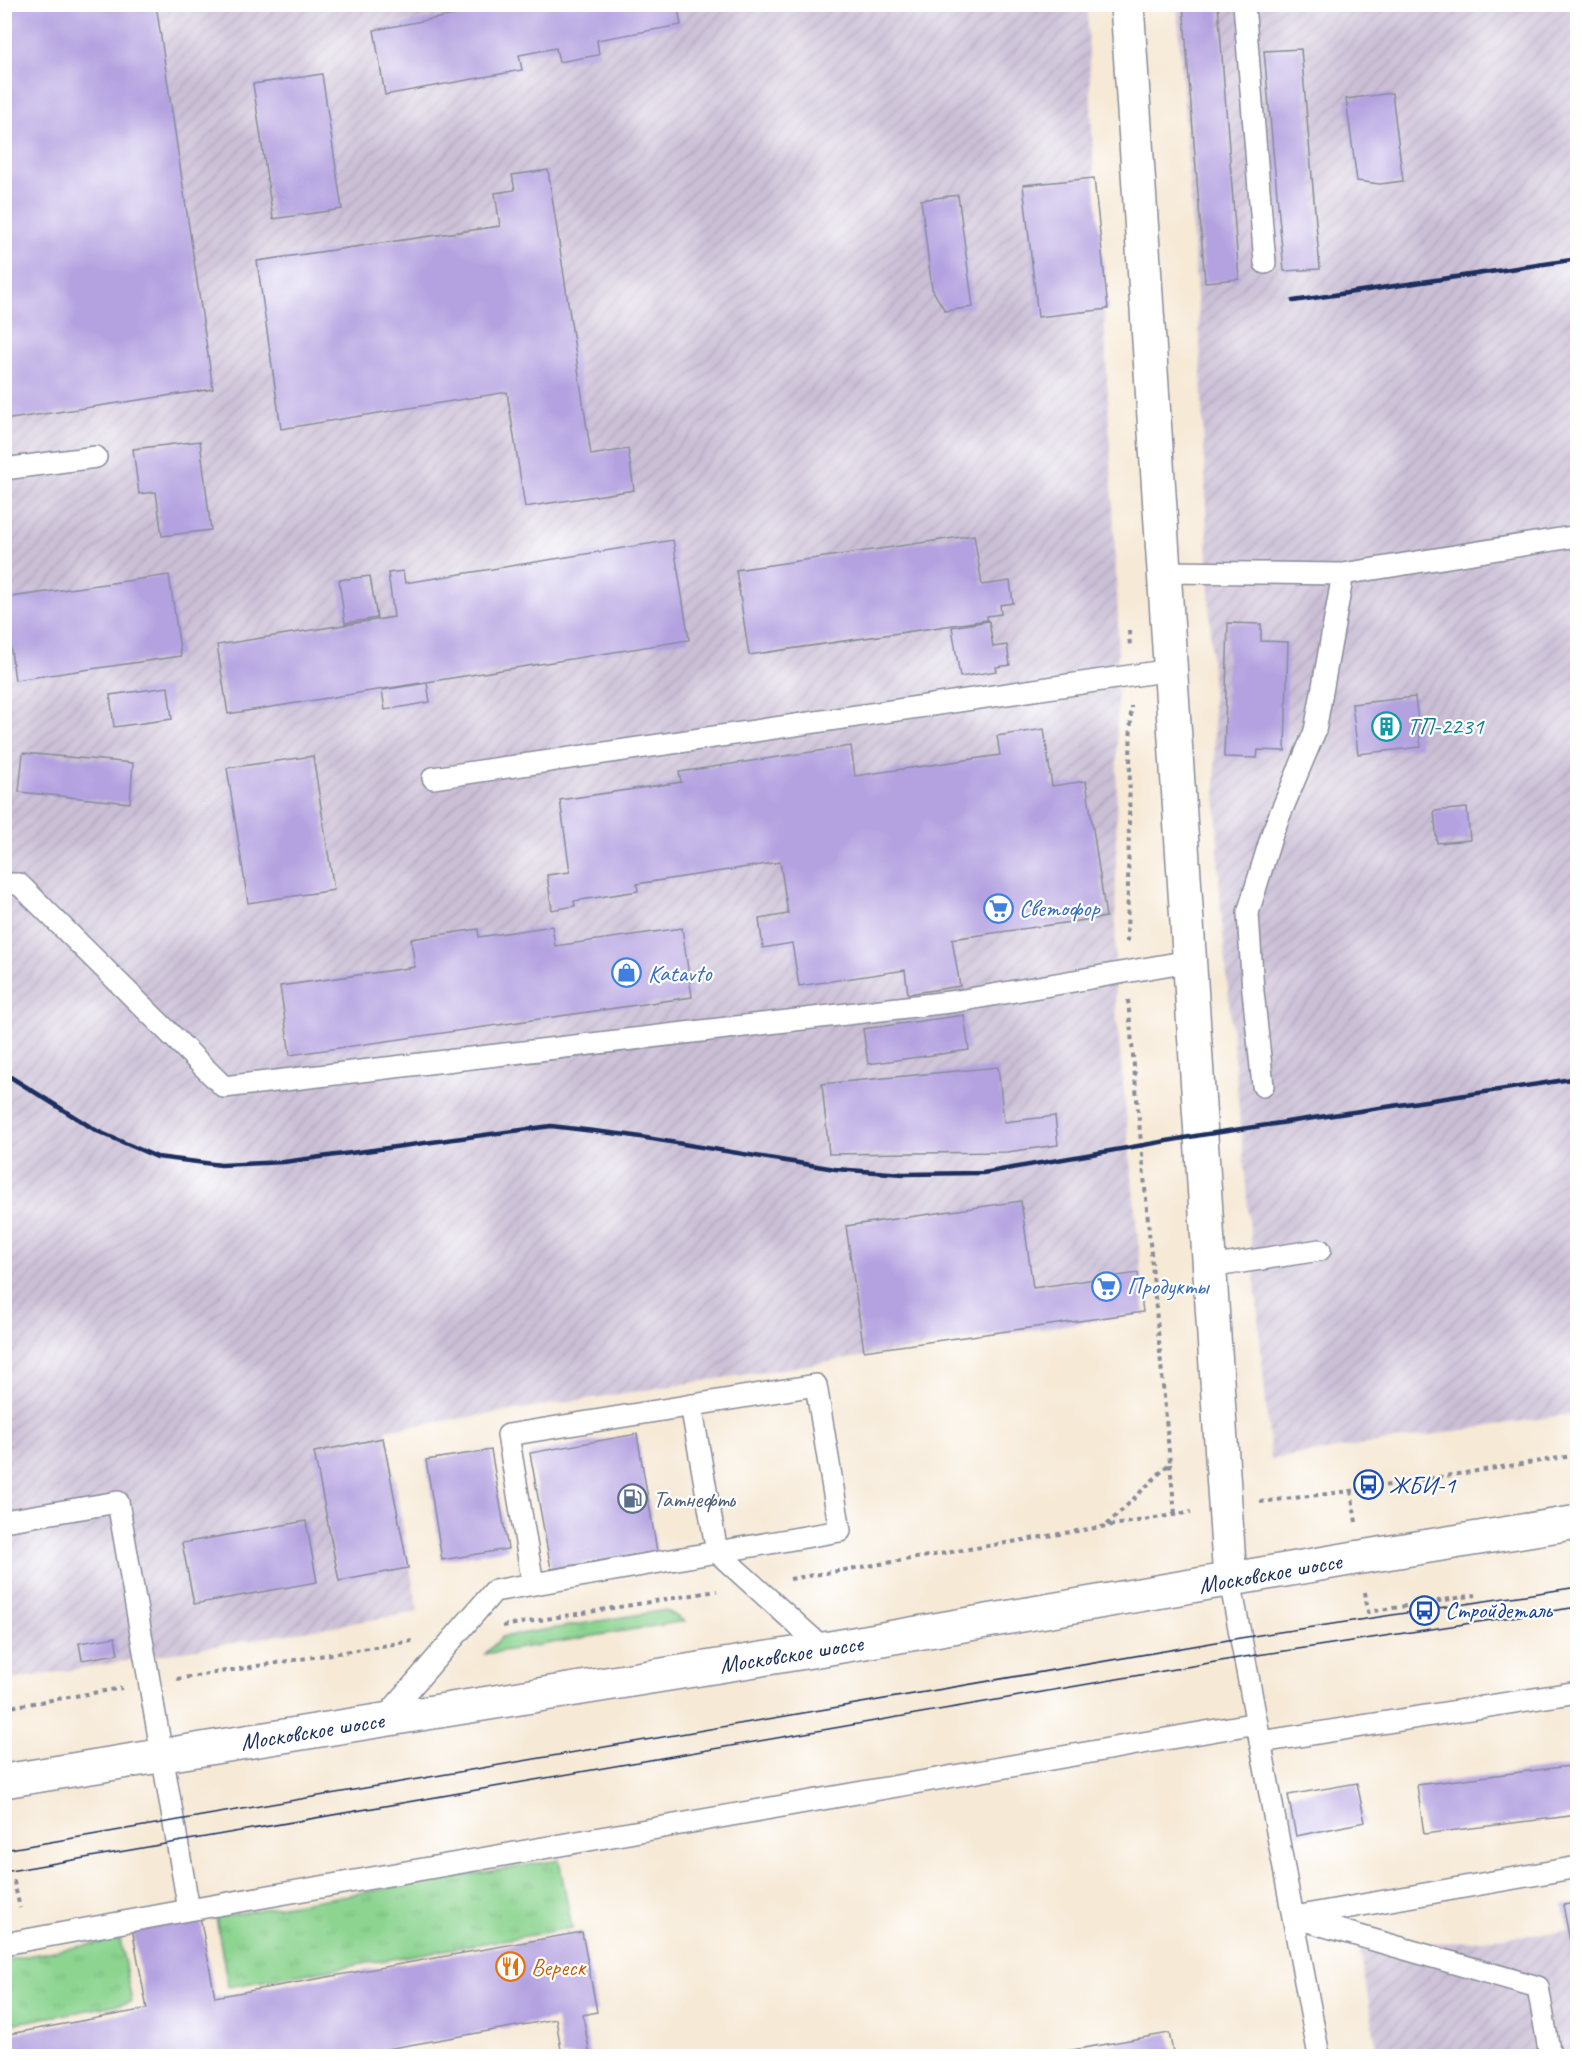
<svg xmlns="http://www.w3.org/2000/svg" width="1582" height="2061" font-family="Caveat,sans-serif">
<defs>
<pattern id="industrial-furrows" width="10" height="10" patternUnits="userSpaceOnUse" patternTransform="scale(1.5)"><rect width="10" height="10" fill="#cbbfd6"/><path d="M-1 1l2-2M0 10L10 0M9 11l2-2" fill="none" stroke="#aea4ba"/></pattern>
<pattern id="grass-tufts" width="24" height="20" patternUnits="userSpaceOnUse" patternTransform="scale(1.5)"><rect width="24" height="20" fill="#8cd490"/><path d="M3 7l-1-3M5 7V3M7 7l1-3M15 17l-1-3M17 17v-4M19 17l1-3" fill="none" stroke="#78b67f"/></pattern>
</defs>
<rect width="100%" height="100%" fill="#fff"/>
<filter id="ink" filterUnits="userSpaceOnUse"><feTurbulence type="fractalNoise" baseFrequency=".0167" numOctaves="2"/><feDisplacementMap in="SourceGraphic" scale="12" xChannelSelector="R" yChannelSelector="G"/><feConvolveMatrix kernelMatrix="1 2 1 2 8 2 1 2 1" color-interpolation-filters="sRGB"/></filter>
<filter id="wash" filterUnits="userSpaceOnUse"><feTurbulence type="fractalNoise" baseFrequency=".008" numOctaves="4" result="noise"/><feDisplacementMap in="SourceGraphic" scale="24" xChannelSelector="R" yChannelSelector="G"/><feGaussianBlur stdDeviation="1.35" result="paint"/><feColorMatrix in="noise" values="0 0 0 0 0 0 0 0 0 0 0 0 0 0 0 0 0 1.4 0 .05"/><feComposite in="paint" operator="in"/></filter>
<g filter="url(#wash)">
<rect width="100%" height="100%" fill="#f6e9d5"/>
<path fill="url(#industrial-furrows)" d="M5,5H1087L1094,178L1108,309L1104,310L1118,617L1115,999L1145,1313L386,1430L418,1612L5,1681Z
M1177,5H1577V1413L1271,1459L1220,902L1200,340Z
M1577,1930V2056H1378L1360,1951Z"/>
<path fill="url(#grass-tufts)" stroke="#548277" stroke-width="1.5" d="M666,1610L684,1621L485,1654L502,1637Z
M559,1860L572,1928L228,1987L216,1917Z
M120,1939L132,2002L5,2025V1960Z"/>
<g id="blocks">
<path fill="#b3a1e0" d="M4,4H156L213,389L4,420Z
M512,4H677L681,25L597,40L599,55L559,62L556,48L519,55L522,70L385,95L374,30Z
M849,4H867L868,6L850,8Z
M1183,4H1218L1239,279L1205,282Z
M1301,49L1320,269L1284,271L1264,51Z
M322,74L342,209L273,219L253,84Z
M1392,93L1403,181L1380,184L1357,181L1346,99Z
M548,170L591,455L628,449L634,490L525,507L507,392L281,429L257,261L500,226L495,193L515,190L512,175Z
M1094,178L1108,309L1038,317L1023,185Z
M958,195L973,307L945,311L932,289L921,200Z
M200,441L211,530L162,536L156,492L139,494L133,449Z
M974,535L982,585L1010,581L1013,603L1000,605L1001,614L987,616V620L749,655L736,570Z
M673,540L689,640L228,714L217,645L394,617L388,573L403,571L405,583Z
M169,575L181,656L15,680L4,598Z
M370,576L377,618L345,623L339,580Z
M989,621L993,647L1007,645L1010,665L996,667L997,671L960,677L952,627Z
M1228,623L1261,624V641L1288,642L1285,751L1258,750L1257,758L1224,757Z
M427,683L430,702L385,710L382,690Z
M168,687L172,719L114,727L110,695Z
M1415,697L1421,747L1358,754L1352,704Z
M1044,729L1052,786L1086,781L1106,917L952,939L960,986L908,994L905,970L799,986L792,943L763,948L759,919L788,914L780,862L637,884L638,891L574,901L575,906L552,910L547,875L570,872L560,800L681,782L679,772L851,746L855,776L1000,755L997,736Z
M23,753L133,763L130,803L19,792Z
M313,756L334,890L248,903L227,768Z
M1467,808L1470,840L1437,843L1434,811Z
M552,926L555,946L682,928L692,997L290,1055L280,986L415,967L411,939L478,929L479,937Z
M964,1015L969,1050L868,1064L863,1029Z
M998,1067L1004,1122L1055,1116L1058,1145L1007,1152L829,1154L822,1084Z
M1021,1201L1033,1288L1138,1273L1143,1312L864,1351L846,1226Z
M637,1434L657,1551L551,1569L530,1453Z
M383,1438L408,1568L339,1581L314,1452Z
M491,1450L508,1549L442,1560L426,1460Z
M306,1521L317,1582L194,1604L182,1543Z
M115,1637L118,1654L82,1660L79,1643Z
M1578,1765V1815L1424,1834L1417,1785Z
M1357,1783L1365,1822L1296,1836L1288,1795Z
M1578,1903V1961H1574L1563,1905Z
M200,1916L215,1997L582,1932L597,2012L583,2015L590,2056H562L556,2019L347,2056H4V2035L147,2009L132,1928Z
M1169,2033L1174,2056H1044V2055Z"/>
</g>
</g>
<g filter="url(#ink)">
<use href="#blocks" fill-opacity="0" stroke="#888c9a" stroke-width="1.5"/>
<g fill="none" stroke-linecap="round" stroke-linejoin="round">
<defs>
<path id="lane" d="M1244,4L1265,263
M4,469L96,457
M1164,572L1343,574L1578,536
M433,778L1171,670
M4,884H19L224,1087L958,1001L1189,961
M1263,1086L1253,991L1248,913L1273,831L1315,731L1343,574
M1209,1267L1320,1250
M4,1521L118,1502L189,1910L4,1944
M1230,1580L1319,2056
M533,1584L508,1435L816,1385L840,1531L717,1552L691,1405
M384,1719L494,1591L717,1552L824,1649
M1260,1742L1578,1692
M189,1910L1257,1723
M1300,1916L1578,1867
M1293,1917L1538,1987L1550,2056"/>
<path id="secondary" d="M1127,4L1230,1580"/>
<path id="primary" d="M4,1781L824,1649L1361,1557L1578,1522"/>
</defs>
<use href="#lane" stroke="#888c9a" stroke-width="24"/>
<use href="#secondary" stroke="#888c9a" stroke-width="36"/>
<use href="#primary" stroke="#888c9a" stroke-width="36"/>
<path stroke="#888c9a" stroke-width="4" stroke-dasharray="4.5 4.5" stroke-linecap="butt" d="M1129,631L1130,648
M1127,942L1131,706
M1170,1464L1175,1514
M1351,1491L1356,1522
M1260,1502L1351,1491L1578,1455
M1107,1525L1170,1463L1128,1000
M790,1579L1191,1512
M1365,1592L1368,1612L1476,1595
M503,1626L717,1591
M177,1679L412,1641
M4,1708L122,1688
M4,1883L14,1882L20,1908"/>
<use href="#lane" stroke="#fff" stroke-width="21"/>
<use href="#secondary" stroke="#fff" stroke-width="33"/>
<use href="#primary" stroke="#fff" stroke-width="33"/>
<path stroke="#1b2f5e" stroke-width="1.5" d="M4,1850L1240,1638L1578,1587
M4,1872L1244,1657L1578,1607"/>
<path stroke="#1b2f5e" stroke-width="4.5" d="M1293,301L1578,259
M4,1073L97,1131L157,1157L221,1165L284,1162L551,1126L628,1135L835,1169L903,1174L983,1173L1201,1135L1578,1078"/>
</g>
</g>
<defs>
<symbol id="building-ring" viewBox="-11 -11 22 22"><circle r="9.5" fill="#fff" stroke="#0f9aa8" stroke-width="1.5"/><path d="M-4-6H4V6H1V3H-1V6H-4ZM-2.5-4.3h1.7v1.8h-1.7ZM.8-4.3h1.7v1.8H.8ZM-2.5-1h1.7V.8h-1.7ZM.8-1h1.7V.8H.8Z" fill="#0f9aa8"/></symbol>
<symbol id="supermarket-ring" viewBox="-11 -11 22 22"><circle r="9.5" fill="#fff" stroke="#3f7fe0" stroke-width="1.5"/><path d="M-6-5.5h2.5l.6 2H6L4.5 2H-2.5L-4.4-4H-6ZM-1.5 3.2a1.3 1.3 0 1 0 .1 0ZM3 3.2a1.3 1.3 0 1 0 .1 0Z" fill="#3f7fe0"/></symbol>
<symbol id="shop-ring" viewBox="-11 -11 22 22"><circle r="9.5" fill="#fff" stroke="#3f7fe0" stroke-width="1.5"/><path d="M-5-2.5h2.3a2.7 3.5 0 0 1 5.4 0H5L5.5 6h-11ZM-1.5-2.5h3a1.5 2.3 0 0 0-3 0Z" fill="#3f7fe0"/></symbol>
<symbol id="bus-ring" viewBox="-11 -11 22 22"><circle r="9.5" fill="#fff" stroke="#1a4fb4" stroke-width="1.5"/><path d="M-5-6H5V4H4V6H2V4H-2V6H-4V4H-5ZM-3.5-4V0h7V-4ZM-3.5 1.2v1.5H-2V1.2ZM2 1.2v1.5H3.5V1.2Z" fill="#1a4fb4"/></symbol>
<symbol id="fuel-ring" viewBox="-11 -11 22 22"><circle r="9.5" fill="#fff" stroke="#5c6f8a" stroke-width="1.5"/><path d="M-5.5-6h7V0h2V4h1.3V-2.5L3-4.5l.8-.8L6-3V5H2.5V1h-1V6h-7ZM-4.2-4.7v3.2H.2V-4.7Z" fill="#5c6f8a"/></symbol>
<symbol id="restaurant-ring" viewBox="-11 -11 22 22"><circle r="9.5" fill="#fff" stroke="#e8710a" stroke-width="1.5"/><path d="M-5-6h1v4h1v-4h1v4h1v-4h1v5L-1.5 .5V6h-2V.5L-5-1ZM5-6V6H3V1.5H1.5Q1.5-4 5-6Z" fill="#e8710a"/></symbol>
</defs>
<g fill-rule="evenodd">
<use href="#building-ring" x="1370" y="710" width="33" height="33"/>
<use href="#supermarket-ring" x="982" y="892" width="33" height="33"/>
<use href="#shop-ring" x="610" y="956" width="33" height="33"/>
<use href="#supermarket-ring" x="1090" y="1270" width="33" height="33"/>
<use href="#bus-ring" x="1352" y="1468" width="33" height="33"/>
<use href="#fuel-ring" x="616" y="1482" width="33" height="33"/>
<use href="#bus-ring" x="1408" y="1594" width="33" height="33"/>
<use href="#restaurant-ring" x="494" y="1950" width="33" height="33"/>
</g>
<g text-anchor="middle" stroke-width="4.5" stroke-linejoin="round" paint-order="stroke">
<g font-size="24" fill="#0d838f" stroke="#fff" text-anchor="start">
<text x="1407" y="734">ТП-2231</text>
</g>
<g font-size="24" fill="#366cbe" stroke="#fff" text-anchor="start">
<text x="1019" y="916">Светофор</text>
<text x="648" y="981">Katavto</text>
<text x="1127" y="1294">Продукты</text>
</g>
<g font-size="24" fill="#164399" stroke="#fff" text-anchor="start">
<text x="1389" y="1493">ЖБИ-1</text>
<text x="1445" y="1618">Стройдеталь</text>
</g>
<g font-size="24" fill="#4e5e75" stroke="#fff" text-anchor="start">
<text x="653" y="1507">Татнефть</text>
</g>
<g font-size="24" fill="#1b2f5e" stroke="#fff">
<text transform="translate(1270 1573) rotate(-10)" y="8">Московское шоссе</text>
<text transform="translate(791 1654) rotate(-9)" y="8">Московское шоссе</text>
<text transform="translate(312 1731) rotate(-9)" y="8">Московское шоссе</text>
</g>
<g font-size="24" fill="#c56008" stroke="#fff" text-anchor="start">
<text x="531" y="1975">Вереск</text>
</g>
</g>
<rect width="1582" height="2061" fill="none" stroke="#fff" stroke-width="24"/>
</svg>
